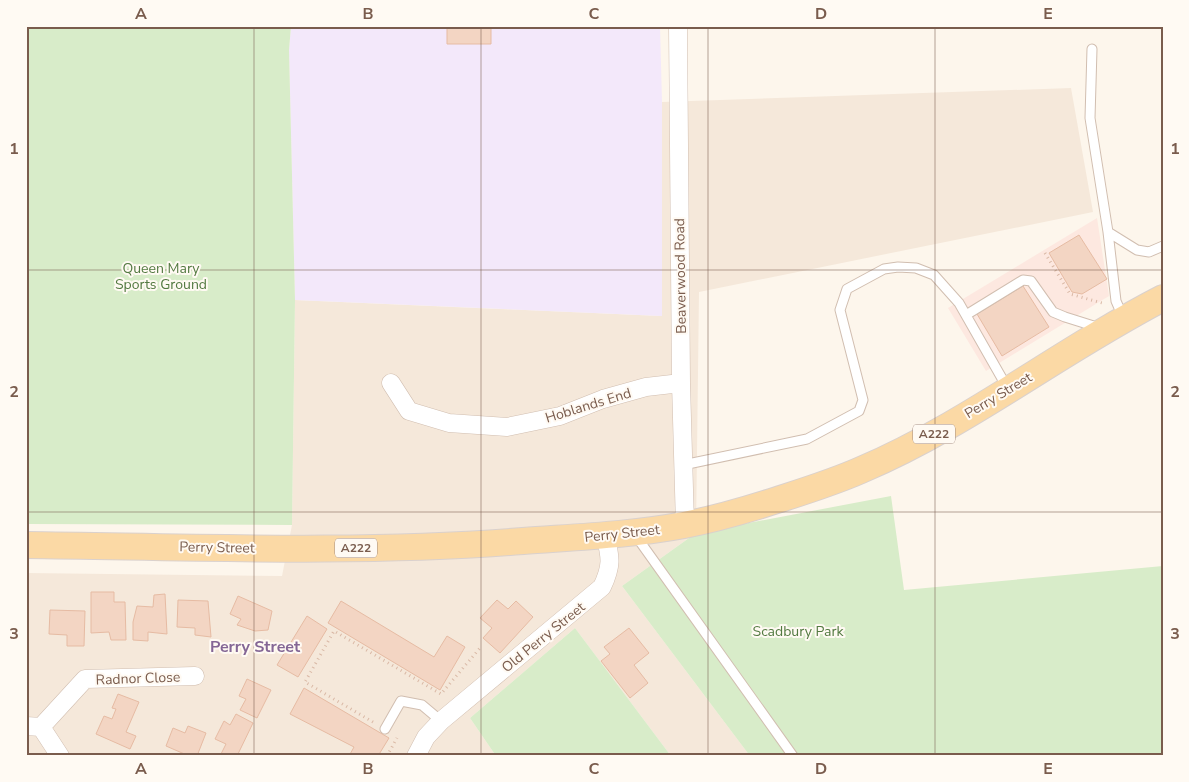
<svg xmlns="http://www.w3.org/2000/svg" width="1189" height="782" font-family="'Nunito Sans',sans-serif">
<rect width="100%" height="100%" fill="#fdf6ec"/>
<path fill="#f5e8da" d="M1071,88L1093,212L699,292L696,533L622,586L750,756H671L575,628L470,718L496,756H26V573L282,576L292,525L295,300L661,316L662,102Z"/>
<path fill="#fde8e0" d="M1097,218L1109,296L986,371L948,308Z"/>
<path fill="#f3e8fa" d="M291,26H660L662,102V316L295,300L289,50Z"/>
<path fill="#d8ecc9" d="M26,26H291L289,50L295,300L292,525L26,524Z
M891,496L904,590L1163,566V756H750L622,586L696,533Z
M575,628L671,756H496L470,718Z"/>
<path fill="#f3d5c3" stroke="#e6bba3" d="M447,26H491V44H447Z
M1079,235L1107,279L1082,294L1072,292L1049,253Z
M1023,286L1049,327L1002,356L977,314Z
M91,592H114V602H125L126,640H111L109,632L91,633Z
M165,594L167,634L148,632V641L133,640V622L137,606L153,607L154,595Z
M238,596L272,611L268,630L255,631L237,625L241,619L230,614Z
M178,600L208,601L211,637L195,635V628L177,627Z
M497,600L508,609L516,601L533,617L500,653L483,638L492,628L480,618Z
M341,601L434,657L447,636L465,647L440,690L328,623Z
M50,610L85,611L84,646H67V635L49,634Z
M307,616L327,629L298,677L277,665Z
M629,628L649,653L634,665L648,683L630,698L601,661L610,654L604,647Z
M26,657H27V684H26Z
M247,679L271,690L257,718L240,710L246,699L239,696Z
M304,688L389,738L378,756H349L354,747L290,714Z
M118,694L139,702L126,732L136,736L130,749L96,734L104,716L112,719L116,709L112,708Z
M236,714L253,723L237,756H220L226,744L215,739L224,721L230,725Z
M188,726L206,733L197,756H189L166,746L173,728L185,733Z"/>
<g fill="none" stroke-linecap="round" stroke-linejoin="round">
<defs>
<path id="service" d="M1092,49L1090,118L1108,232L1116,301L1123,317
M1108,232L1137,250L1149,252L1163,246
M966,315L1023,280L1031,281L1053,312L1065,317L1100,328
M683,465L807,439L859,411L863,400L840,310L847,289L884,269L898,267L916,268L934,275L959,303L1008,389
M636,536L793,756
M385,729L401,701L422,705L441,721"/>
<path id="minor" d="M678,26L681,383L685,525
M391,383L409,411L449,423L507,427L560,416L603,399L646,387L681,383
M26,726L41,727L60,756
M41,727L85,679L195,676
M416,756L426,737L441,721L602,587C612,566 611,558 605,535"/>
<path id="primary" d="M26,545C192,547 358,554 523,541C577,537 631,535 684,525C715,519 746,510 777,500C805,491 834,482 861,470C967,425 1060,351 1163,298"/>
</defs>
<use href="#service" stroke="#d1beb0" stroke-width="11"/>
<use href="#minor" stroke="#d1beb0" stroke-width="19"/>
<use href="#primary" stroke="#dad1cd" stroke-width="28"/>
<path stroke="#d9b8a5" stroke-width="3" stroke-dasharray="1 4" stroke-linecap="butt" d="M1045,253L1070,294L1102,303
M373,722L305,682L334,631L441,694L480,648
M387,756L397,738"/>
<use href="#service" stroke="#fff" stroke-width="9"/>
<use href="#minor" stroke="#fff" stroke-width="18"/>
<use href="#primary" stroke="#fbd9a5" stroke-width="26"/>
</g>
<path fill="none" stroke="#7a5c4d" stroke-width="1" stroke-opacity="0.55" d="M254,26V756M481,26V756M708,26V756M935,26V756M26,270H1163M26,512H1163"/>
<g text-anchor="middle" stroke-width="4" stroke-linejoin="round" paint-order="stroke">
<g fill="#fffaf3" stroke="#a28b7f" stroke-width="1">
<rect x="913" y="424.5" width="42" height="19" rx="4"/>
<rect x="335" y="538.5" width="42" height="19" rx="4"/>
</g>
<g font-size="12" font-weight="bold" fill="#7a5c4d">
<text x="934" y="438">A222</text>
<text x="356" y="552">A222</text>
</g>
<g font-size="14" fill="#537a41" stroke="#fffaf3">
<text x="161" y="273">Queen Mary<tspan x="161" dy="16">Sports Ground</tspan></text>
<text x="798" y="636">Scadbury Park</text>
</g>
<g font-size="14" fill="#7a5c4d" stroke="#fffaf3">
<text transform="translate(680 276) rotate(-91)" y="5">Beaverwood Road</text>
<text transform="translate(998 395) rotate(-31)" y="5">Perry Street</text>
<text transform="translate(588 405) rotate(-17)" y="5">Hoblands End</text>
<text transform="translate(622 533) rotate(-6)" y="5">Perry Street</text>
<text transform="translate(217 547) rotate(1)" y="5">Perry Street</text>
<text transform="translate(543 637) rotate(-39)" y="5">Old Perry Street</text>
<text transform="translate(138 678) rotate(-2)" y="5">Radnor Close</text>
</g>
<g font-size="16" font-weight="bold" fill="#846695" stroke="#fffaf3">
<text x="255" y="652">Perry Street</text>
</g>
</g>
<rect width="1189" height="782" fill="none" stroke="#fffaf3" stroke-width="55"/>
<rect x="28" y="28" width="1134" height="726" fill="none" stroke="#7a5c4d" stroke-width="2"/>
<g font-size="16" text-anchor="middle" font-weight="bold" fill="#7a5c4d">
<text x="141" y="19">A</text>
<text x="368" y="19">B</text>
<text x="594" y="19">C</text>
<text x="821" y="19">D</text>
<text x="1048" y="19">E</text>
<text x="14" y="154">1</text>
<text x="1175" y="154">1</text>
<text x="14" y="397">2</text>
<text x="1175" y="397">2</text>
<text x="14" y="639">3</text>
<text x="1175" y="639">3</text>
<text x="141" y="774">A</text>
<text x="368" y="774">B</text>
<text x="594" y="774">C</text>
<text x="821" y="774">D</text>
<text x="1048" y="774">E</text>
</g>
</svg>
